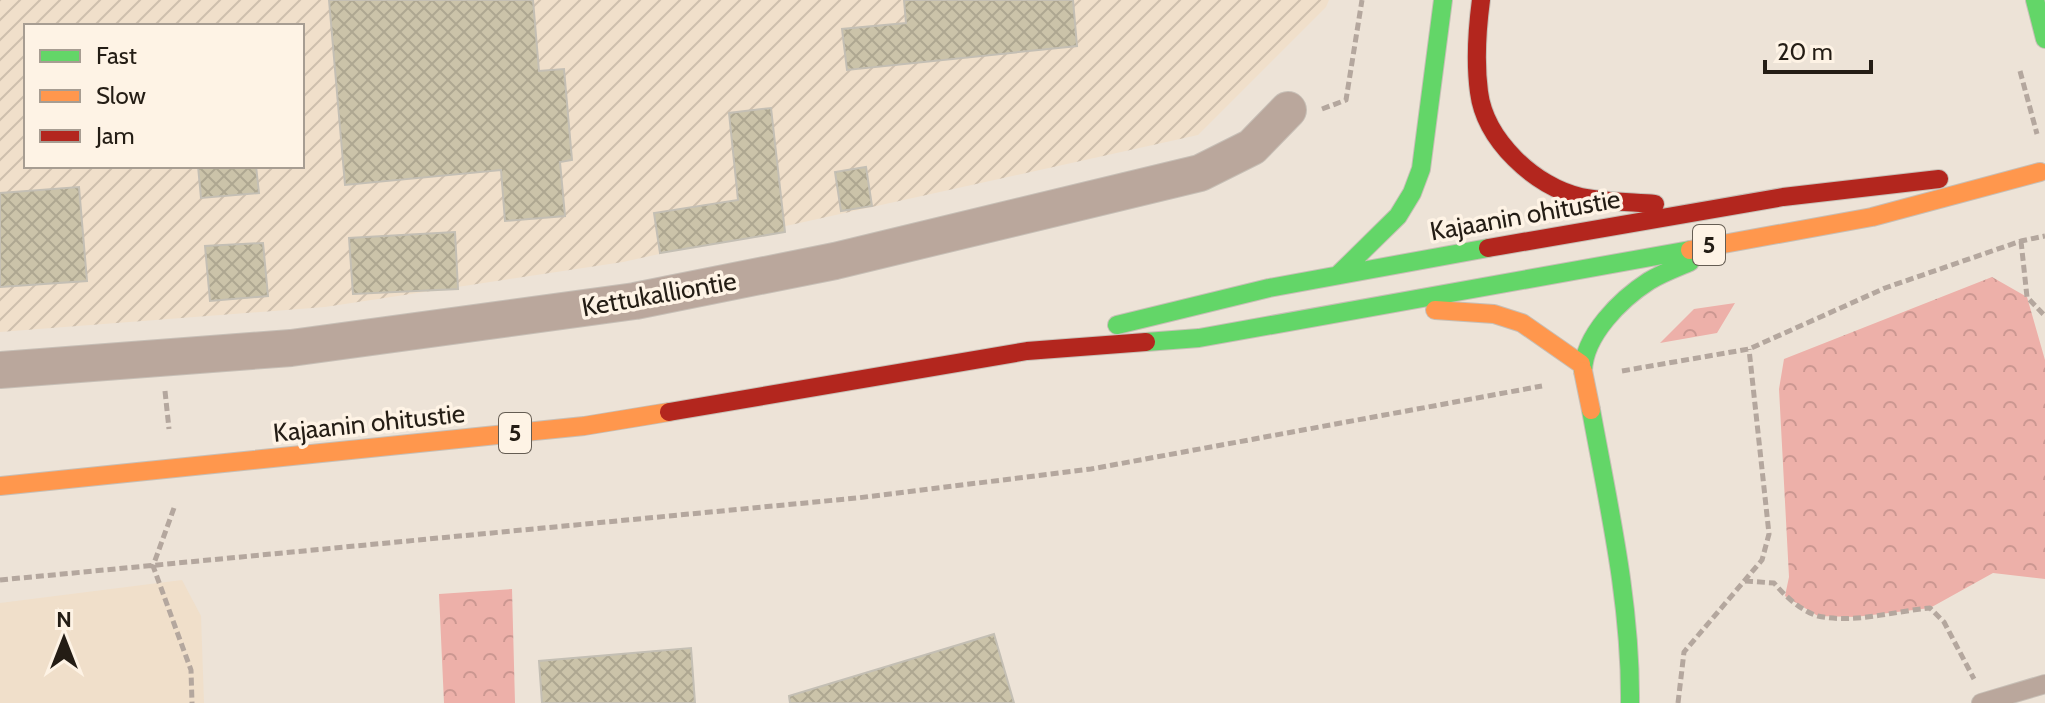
<svg xmlns="http://www.w3.org/2000/svg" width="2045" height="703" font-family="Cabin,sans-serif">
<defs>
<pattern id="industrial-furrows" width="10" height="10" patternUnits="userSpaceOnUse" patternTransform="scale(2)"><rect width="10" height="10" fill="#f0dfca"/><path d="M-1 1l2-2M0 10L10 0M9 11l2-2" fill="none" stroke="#cebfad"/></pattern>
<pattern id="forest-crowns" width="20" height="18" patternUnits="userSpaceOnUse" patternTransform="scale(2)"><rect width="20" height="18" fill="#edb0a9"/><path d="M2 6a3 3 0 1 1 6 0M12 15a3 3 0 1 1 6 0" fill="none" stroke="#cb9791"/></pattern>
<pattern id="building-cross-hatch" width="8" height="8" patternUnits="userSpaceOnUse" patternTransform="scale(2)"><rect width="8" height="8" fill="#cbc3a9"/><path d="M0 0l8 8M0 8l8-8" fill="none" stroke="#aea791"/></pattern>
</defs>
<rect width="100%" height="100%" fill="#ede3d7"/>
<path fill="#f0dfca" d="M182,580L201,616L204,703H0V603Z"/>
<path fill="url(#industrial-furrows)" fill-rule="evenodd" d="M0,0H1329L1326,7L1198,135L623,262L325,307L0,332ZM26,26H302V166H26Z"/>
<path fill="url(#forest-crowns)" d="M1992,277L2027,297L2045,360V579L1993,573L1930,608L1855,617L1818,616L1785,596L1789,577L1779,389L1784,359Z
M1735,303L1717,333L1660,343L1694,309Z
M512,589L515,703H444L439,594Z"/>
<path fill="url(#building-cross-hatch)" stroke="#c4bfb4" stroke-width="2" d="M329,0H533L539,71L564,69L572,160L560,162L565,216L505,221L501,170L345,185Z
M904,0H1073L1077,46L847,70L842,29L906,23Z
M771,108L785,232L660,253L654,213L738,200L729,113Z
M198,166H256L259,193L201,198Z
M866,167L872,206L841,211L835,172Z
M79,187L87,281L0,287V193Z
M455,232L458,289L353,294L349,238Z
M263,243L268,296L210,301L205,246Z
M994,634L1014,703H790L789,696Z
M691,648L695,703H542L539,661Z"/>
<g fill="none" stroke-linecap="round" stroke-linejoin="round">
<defs>
<path id="lane" d="M1981,703L2045,684"/>
<path id="street" d="M0,370L291,348L635,301L835,261L1200,173L1252,147L1288,110"/>
<path id="fast" d="M2035,0L2045,39
M1338,275L1398,216L1412,193L1421,169L1443,0
M1117,325L1269,288L1488,248
M1146,342L1199,338L1690,250
M1583,371C1584,335 1621,299 1649,281C1662,273 1676,268 1690,262
M1591,410C1609,508 1631,603 1630,703"/>
<path id="slow" d="M1690,250L1872,217L2040,172
M1435,310L1494,314L1522,323L1581,364
M0,486L584,426L669,412"/>
<path id="jam" d="M1481,0C1477,30 1475,62 1479,92C1485,140 1535,187 1581,197C1605,202 1631,202 1655,204
M1488,248L1783,197L1939,179
M669,412L1027,351L1146,342"/>
</defs>
<use href="#lane" stroke="#c7bfb6" stroke-width="20"/>
<use href="#street" stroke="#c7bfb6" stroke-width="38"/>
<use href="#fast" stroke="#c7bfb6" stroke-width="20"/>
<use href="#slow" stroke="#c7bfb6" stroke-width="20"/>
<use href="#jam" stroke="#c7bfb6" stroke-width="20"/>
<path stroke="#b4a79e" stroke-width="5" stroke-dasharray="8 4" stroke-linecap="butt" d="M2020,71L2037,134
M1322,109L1346,100L1362,0
M2021,241L2027,297L2045,316
M1622,371L1749,349L1885,288L2021,241L2045,236
M165,391L169,429
M174,508L153,566L191,670L192,703
M0,580L857,498L1091,469L1542,386
M1745,581L1774,583C1785,596 1801,611 1818,616C1853,624 1895,611 1930,608L1944,622L1974,679
M1678,703L1684,652L1762,560L1769,534L1749,349"/>
<use href="#lane" stroke="#baa79c" stroke-width="18"/>
<use href="#street" stroke="#baa79c" stroke-width="36"/>
<use href="#fast" stroke="#63d668" stroke-width="18"/>
<use href="#slow" stroke="#ff974d" stroke-width="18"/>
<use href="#jam" stroke="#b3261e" stroke-width="18"/>
<defs>
<path id="slow-bridge" d="M1583,371L1591,410"/>
</defs>
<use href="#slow-bridge" stroke="#c7bfb6" stroke-width="20" stroke-linecap="butt"/>
<use href="#slow-bridge" stroke="#ff974d" stroke-width="18"/>
</g>
<g text-anchor="middle" stroke-width="7" stroke-linejoin="round" paint-order="stroke">
<g fill="#fef3e5" stroke="#655d53" stroke-width="2">
<rect x="1693" y="225" width="32" height="40" rx="6"/>
<rect x="499" y="413" width="32" height="40" rx="6"/>
</g>
<g font-size="24" font-weight="bold" fill="#241d15">
<text x="1709" y="253">5</text>
<text x="515" y="441">5</text>
</g>
<g font-size="26" fill="#241d15" stroke="#fef3e5">
<text transform="translate(1525 215) rotate(-10)" y="9">Kajaanin ohitustie</text>
<text transform="translate(659 294) rotate(-10)" y="9">Kettukalliontie</text>
<text transform="translate(369 423) rotate(-6)" y="9">Kajaanin ohitustie</text>
</g>
</g>
<rect x="24" y="24" width="280" height="144" fill="#fef3e5" stroke="#a79d92" stroke-width="2"/>
<rect x="40" y="50" width="40" height="12" fill="#63d668" stroke="#a79d92" stroke-width="2"/>
<text x="96" y="64" font-size="24" fill="#241d15">Fast</text>
<rect x="40" y="90" width="40" height="12" fill="#ff974d" stroke="#a79d92" stroke-width="2"/>
<text x="96" y="104" font-size="24" fill="#241d15">Slow</text>
<rect x="40" y="130" width="40" height="12" fill="#b3261e" stroke="#a79d92" stroke-width="2"/>
<text x="96" y="144" font-size="24" fill="#241d15">Jam</text>
<g transform="translate(64 639)" stroke="#fef3e5" stroke-width="6" paint-order="stroke">
<path d="M0-6L14 30L0 20L-14 30Z" fill="#241d15"/>
<text y="-12" font-size="22" font-weight="bold" text-anchor="middle" fill="#241d15">N</text>
</g>
<path d="M1765 60v12h106v-12" fill="none" stroke="#241d15" stroke-width="4"/>
<text x="1777" y="60" font-size="24" fill="#241d15" stroke="#fef3e5" stroke-width="6" paint-order="stroke">20 m</text>
</svg>
